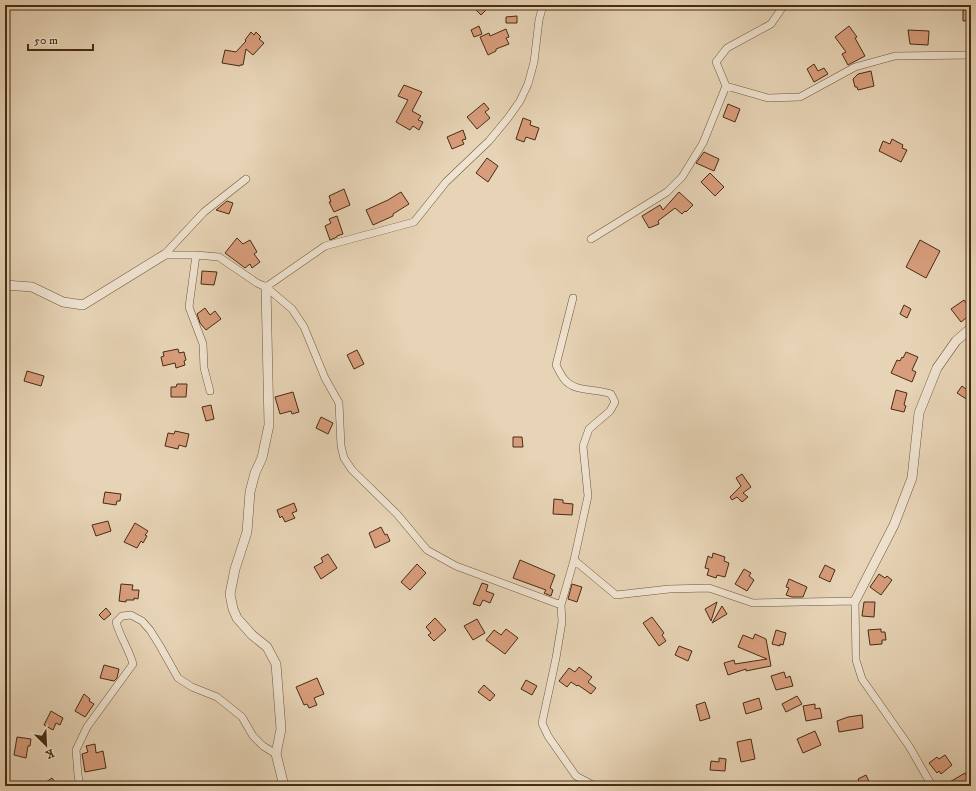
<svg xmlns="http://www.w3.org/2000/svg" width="976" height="791" font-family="'IM FELL DW Pica',serif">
<rect width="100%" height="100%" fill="#e7d4b6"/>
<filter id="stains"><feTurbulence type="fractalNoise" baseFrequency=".005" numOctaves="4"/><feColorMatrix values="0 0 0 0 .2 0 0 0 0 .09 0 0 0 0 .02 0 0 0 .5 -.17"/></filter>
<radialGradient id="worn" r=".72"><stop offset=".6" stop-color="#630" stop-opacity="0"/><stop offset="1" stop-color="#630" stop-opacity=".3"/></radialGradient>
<path fill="#d89d7c" stroke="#472c12" d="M480,5L486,10L481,15L476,10Z
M963,10H971V20L963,21Z
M517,16V23H506V17Z
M479,26L482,34L474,37L471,30Z
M849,26L857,37L855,38L865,56L848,65L842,54L846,52L835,37Z
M506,29L509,37L506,38L509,44L496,49V51L488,55L480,37L489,33L490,36Z
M908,30L929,31L928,45L910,44Z
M251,32L254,35L256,32L261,37L259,39L264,43L253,55L246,49L243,65H240V66L222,63L225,50L236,52L246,41L245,40Z
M814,64L818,71L824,68L828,74L814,82L807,69Z
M871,71L874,86L858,90L857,87H855L853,79L858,74Z
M404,85L422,92L412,111L421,116L418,120L423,122L419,130L413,126L410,130L396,122L408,100L398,96Z
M484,103L489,109L485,112L490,118L477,129L467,117Z
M728,104L740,109L735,122L723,117Z
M523,118L531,121L530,125L539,128L535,140L526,137L524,142L516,139Z
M463,130L466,139L462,140L464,144L452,149L447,137Z
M892,139L903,145L902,148L907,150L901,162L879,151L883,141L890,144Z
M704,152L719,159L714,171L696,163Z
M487,158L498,166L488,182L476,173Z
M710,173L724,187L715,196L701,182Z
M344,189L350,205L334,212L329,202H331L329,196Z
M401,192L409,204L393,214V216L373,225L366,210L388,200Z
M679,192L693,205L686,212L685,211L682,214L675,208L658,221L659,224L649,228L642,216L660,205L663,210Z
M227,201L233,203L229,214L216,210Z
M337,216L343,234L337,236V237L330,240L325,226L331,223L329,219Z
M237,238L243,244L250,240L257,252L254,254L260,262L252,268L250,264L245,268L225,253Z
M920,240L940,251L926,278L906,267Z
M202,271L217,272L214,285L201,284Z
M964,300L967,304L971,301V314L961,322L951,309Z
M904,305L911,309L907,318L900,314Z
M205,308L210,315L215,311L221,319L206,330L200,323L197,314Z
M178,349L179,353L184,352L186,360L184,361L185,365L176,368L175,363L163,366L161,357L164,356L163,352Z
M357,350L364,364L354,369L347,355Z
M906,352L918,357L912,370L916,372L912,382L891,373L897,360L900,361L902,357L903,358Z
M27,371L44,376L41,386L24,381Z
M177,384H187L186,397H171V387H176Z
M962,386L971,393V396L968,400L957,393Z
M896,390L907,393L904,405L906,406L904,412L891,409Z
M293,392L299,412L292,414L291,411L280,414L275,397Z
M211,405L214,419L206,421L202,407Z
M321,417L333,423L328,434L316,428Z
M175,431L189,434L186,447L179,445L178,449L165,446L168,433L174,434Z
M513,437H522L523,447H513Z
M742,474L751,487L743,493L748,497L742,502L737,497L732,500L730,497L741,486L736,478Z
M105,492L121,494L120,501H117L116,505L103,503Z
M554,499L563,500V503L573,504L572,515L553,514Z
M294,503L297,511L292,513L295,518L285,522L282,516L280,518L277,510Z
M108,521L111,531L96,536L92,525Z
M135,523L148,531L145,535L147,536L143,543L141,541L137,548L124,542Z
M381,527L385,535L387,534L390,541L375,548L369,533Z
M713,553L725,557L724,561L729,563L725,577L717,575L716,578L707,575L709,569L705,568L708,556L712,558Z
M328,554L337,568L321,579L314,567L323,562L321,558Z
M520,560L555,575L550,588L553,590L551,596L544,593L546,590L513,578Z
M417,564L426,573L410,590L401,582Z
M825,565L835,570L830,582L819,577Z
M744,569L751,573L749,576L754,580L747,591L735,584Z
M879,574L885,578L887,576L892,580L881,595L870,587Z
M789,579L807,587L803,597H792L786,595L789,588L786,587Z
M482,583L488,585L486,591L494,594L490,603L483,600L480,606L473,604Z
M121,584L133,585L132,590H139L138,599L134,598V600H126V602L119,601Z
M572,584L582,587L577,602L568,599Z
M717,602L711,621L705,609Z
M864,602H875L874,617L862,616Z
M722,606L727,614L712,623Z
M106,608L111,614L104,620L99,615Z
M652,617L664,633L662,635L666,641L659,646L643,623Z
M435,618L446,630L434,641L428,635L431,633L426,627Z
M477,619L485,633L473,640L464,626Z
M506,629L518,638L505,654L486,640L494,630L501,635Z
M881,629V632H885L886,640H882V644L870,645L868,630Z
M776,630L786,633L783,645L780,644V646L772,644Z
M755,634L766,639L771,666L746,671V669L728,675L724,663L734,660L735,664L767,659L738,647L743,635L753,639Z
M679,646L692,651L688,661L675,655Z
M104,665L119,669L117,678L114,681L100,678Z
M579,667L592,677L588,682L596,688L591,694L578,685L577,686L571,682L567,687L559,681L569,668L575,672Z
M784,672L786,678L790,676L793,686L776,690L771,676Z
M317,678L324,694L314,698L317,705L309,708L307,704L304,705L296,687Z
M526,680L537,686L532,695L521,689Z
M484,685L495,695L490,701L478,692Z
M84,694L90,699L89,701L94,704L85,717L75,711Z
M797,696L802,704L786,712L782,704Z
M759,698L762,709L746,714L743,703Z
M705,702L710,718L700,721L696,705Z
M815,704V709L820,708L822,718L806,721L803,706Z
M51,711L63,718L60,725L56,723L53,730L44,725Z
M862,715L863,728L839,732L837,721L848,717Z
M815,731L821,745L803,753L797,739Z
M17,737L31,739L30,746H28L26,758L14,755Z
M751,739L755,759L741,762L737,742Z
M95,744L96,753L103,751L106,768L85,772L82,754L88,752L86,746Z
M945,755L952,765L941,774L939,771L937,773L929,763L937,757L939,759Z
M719,758L726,759L725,771L710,770L711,761L719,762Z
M965,773L971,782V786H943Z
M866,775L871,786H861L858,779Z
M52,778L58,786H40Z"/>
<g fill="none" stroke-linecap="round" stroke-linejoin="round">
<defs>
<path id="minor" d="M726,86L768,98L800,97L855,67L895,56L971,55
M591,239L667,192L682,177L703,143L726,86L716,62L727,48L771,24L784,5
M164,255H196L219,257L257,283L266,287L292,309L304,327L325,378L339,403L341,446L344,458L352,470L397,514L427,550L456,566L561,605
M164,255L204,212L246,179
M196,255L189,307L203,344L204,368L210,391
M266,287L325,246L414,222L446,182L489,141L508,118L520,101L528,84L534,62L539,20L543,5
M573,298L556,365C558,369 561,375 564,379C575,393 596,388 611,394L615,402L610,411L589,429L583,446L588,496L574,560L561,605L562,622L556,658L542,723L548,736L576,776L595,786
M574,560L616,595L669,589L709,588L753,603L855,601L856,660L862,679L909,746L932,786
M80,786L78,775L76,750L87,727L133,664C129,649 120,637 116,622L122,616L131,615L142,621L150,630L160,646L178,678L192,687L217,697L242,717L253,736L263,746L276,754"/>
<path id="tertiary" d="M5,285L32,287L63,302L83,305L164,255
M266,287L269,425L262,458L255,473L250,492L247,532L235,569L230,594L233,609L237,618L252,635L267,647L276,664L281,729L276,754L284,786
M855,601L894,525L912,478L919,413L937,368L956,341L971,328"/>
</defs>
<use href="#minor" stroke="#6f563b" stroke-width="8"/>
<use href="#tertiary" stroke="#6f563b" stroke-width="10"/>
<use href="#minor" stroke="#efe3d0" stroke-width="7"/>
<use href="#tertiary" stroke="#efe3d0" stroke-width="9"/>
</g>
<rect width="976" height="791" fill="none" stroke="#e7d4b6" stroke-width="20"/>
<rect x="6" y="6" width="964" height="779" fill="none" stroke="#472c12" stroke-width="2"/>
<rect x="10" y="10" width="956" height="771" fill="none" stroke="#472c12"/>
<g transform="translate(46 745) rotate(156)" stroke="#efe3d0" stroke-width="3" paint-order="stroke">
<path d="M0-3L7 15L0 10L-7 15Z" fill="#472c12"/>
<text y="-6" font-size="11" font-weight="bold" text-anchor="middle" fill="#472c12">K</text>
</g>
<path d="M28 44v6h65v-6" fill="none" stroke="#472c12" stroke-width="2"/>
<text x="34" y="44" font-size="12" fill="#472c12" stroke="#efe3d0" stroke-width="3" paint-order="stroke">50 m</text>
<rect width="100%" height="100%" filter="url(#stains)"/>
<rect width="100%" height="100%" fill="url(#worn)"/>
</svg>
